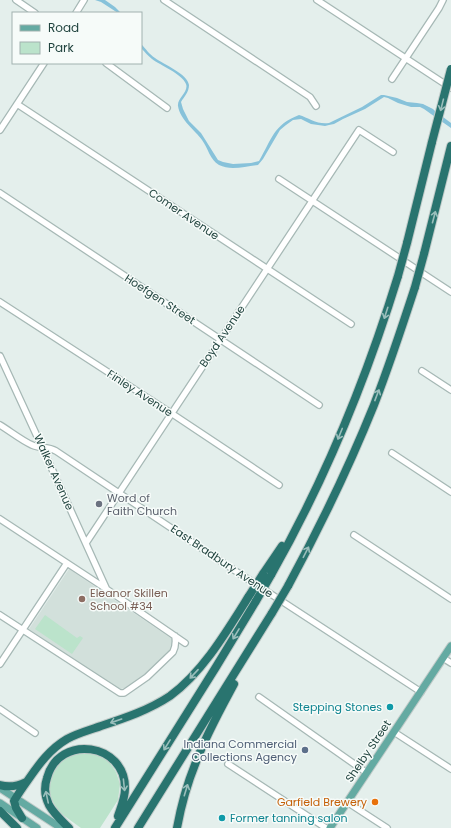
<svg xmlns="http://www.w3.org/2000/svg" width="451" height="828" font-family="Poppins,sans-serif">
<rect width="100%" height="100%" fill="#e4efec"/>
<path fill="#d2e0db" d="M69,569L172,639L173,643V648L170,653L139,681L129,687L121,689L117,688L29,629Z"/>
<path fill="#bbe3cb" d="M45,615L77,638L80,636L83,638L72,654L35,629Z
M82,753H95L108,760L116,772L120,784L118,800L100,828H81L59,812L50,797L49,785L52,773L57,765L65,757Z"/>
<path fill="#87c2da" d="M95,0H105L115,7L121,13H118L101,2Z
M141,44C146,49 149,54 155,58C163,64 188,74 189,85C189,92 184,97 181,102L183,109L189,121L201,133L218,160L223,162L233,164L251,163L259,161C272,139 273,125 299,115C309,118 318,125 329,123L362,107L381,95H384L397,98L407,102L417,103L423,104L433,109L435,111L451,123V128L431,114L424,109L420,107H411L398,103L388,98L384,97L365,109L343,119L334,124L329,125L325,126L311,124L301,119L293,120L286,125L280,130L263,159L258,165C246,166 231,171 219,165C210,160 208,148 202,140C195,130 180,120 178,106C177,98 189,92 186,84C182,74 160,65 152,59C148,56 145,52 141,48Z"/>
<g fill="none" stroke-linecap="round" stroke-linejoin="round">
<defs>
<path id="minor" d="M16,0L35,13
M164,0L310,97L316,106
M317,0L451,88
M76,13L84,0
M106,63L167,108
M392,79L439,8L443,0
M17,104L351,324
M0,130L44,63
M279,179L451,292
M0,193L319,405
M0,302L171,413L279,485
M0,356L42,447L106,588
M422,371L451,390
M0,425C10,431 21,440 32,445C40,449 47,446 56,451L237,572L421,692
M392,453L451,492
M0,519L105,588L185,643
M354,535L451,599
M86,543L359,130L393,152
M0,615L120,693H124L147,677L173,652C176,646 176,642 175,636
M443,658L451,663
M0,664L67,563
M259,697L367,773
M0,709L35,733
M394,732L451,769
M228,764L326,828
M347,802L387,828"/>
<path id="major" d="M0,788L61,828
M0,803L37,828
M330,828L451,646"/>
<path id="highway" d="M407,243L432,142
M424,254L451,146
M263,574L282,546
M271,575C325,480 366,380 398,276
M288,586C320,527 349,467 374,405C389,366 402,327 415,287
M0,785C10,788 18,786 26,782
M0,811L17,828
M22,818L16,808L14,801C18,794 23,787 28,780C39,764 50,749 67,739C78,733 90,730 101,726C125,718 149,710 170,696C203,672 227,631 249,596
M69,828C62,821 54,814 49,805C45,797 44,787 47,778C59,733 126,743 125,789C125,798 121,807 118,816
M115,828L216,667L256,601
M138,828L272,613
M177,828C181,806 187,784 196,762C206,735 220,710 234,684"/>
</defs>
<use href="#minor" stroke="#a6b8b5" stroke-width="8"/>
<use href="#major" stroke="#c1cbc9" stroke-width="9"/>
<use href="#highway" stroke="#c1cbc9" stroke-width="10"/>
<use href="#minor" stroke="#fff" stroke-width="5.5"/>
<use href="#major" stroke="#64aaa2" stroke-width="7"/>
<use href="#highway" stroke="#29746f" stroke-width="8"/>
<defs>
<path id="highway-bridge" d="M432,142L451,69
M398,276L407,243
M415,287L424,254
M249,596L263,574
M256,601L271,575
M272,613L288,586"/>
</defs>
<use href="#highway-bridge" stroke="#c1cbc9" stroke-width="10" stroke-linecap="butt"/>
<use href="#highway-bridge" stroke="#29746f" stroke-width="8"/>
</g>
<defs><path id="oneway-shaft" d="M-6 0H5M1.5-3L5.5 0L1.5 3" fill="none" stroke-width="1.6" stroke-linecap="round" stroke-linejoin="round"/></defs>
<g stroke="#9abebb">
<use href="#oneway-shaft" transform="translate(442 105) rotate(104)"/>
<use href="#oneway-shaft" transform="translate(434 217) rotate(-75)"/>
<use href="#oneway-shaft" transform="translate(386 313) rotate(108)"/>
<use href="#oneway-shaft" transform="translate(377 395) rotate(-69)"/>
<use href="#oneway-shaft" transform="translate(340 434) rotate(112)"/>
<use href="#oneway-shaft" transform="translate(306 552) rotate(-63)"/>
<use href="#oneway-shaft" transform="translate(236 634) rotate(121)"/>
<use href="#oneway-shaft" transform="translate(194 674) rotate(133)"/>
<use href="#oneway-shaft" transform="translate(116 721) rotate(161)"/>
<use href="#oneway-shaft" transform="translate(167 745) rotate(122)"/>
<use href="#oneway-shaft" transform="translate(124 785) rotate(84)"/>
<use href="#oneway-shaft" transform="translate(186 790) rotate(-73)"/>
<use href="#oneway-shaft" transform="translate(47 797) rotate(-102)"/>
</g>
<circle fill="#6b7280" stroke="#f6fbf9" stroke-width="1.5" cx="99" cy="504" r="4"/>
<circle fill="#8d6e63" stroke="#f6fbf9" stroke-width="1.5" cx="82" cy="599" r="4"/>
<g fill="#0f9aa8" stroke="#f6fbf9" stroke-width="1.5">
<circle cx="390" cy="707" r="4"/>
<circle cx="222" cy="818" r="4"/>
</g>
<circle fill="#5c6f8a" stroke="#f6fbf9" stroke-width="1.5" cx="305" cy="750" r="4"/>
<circle fill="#e8710a" stroke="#f6fbf9" stroke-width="1.5" cx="375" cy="802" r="4"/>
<g text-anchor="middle" stroke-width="3" stroke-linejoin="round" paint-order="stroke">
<g font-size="11" fill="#21443f" stroke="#f6fbf9">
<text transform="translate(184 214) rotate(34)" y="4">Comer Avenue</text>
<text transform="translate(160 299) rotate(33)" y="4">Hoefgen Street</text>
<text transform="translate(222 336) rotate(-56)" y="4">Boyd Avenue</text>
<text transform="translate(140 393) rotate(33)" y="4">Finley Avenue</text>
<text transform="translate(54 472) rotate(66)" y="4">Walker Avenue</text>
<text transform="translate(222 561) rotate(34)" y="4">East Bradbury Avenue</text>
<text transform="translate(368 751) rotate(-56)" y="4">Shelby Street</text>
</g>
<g font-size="11" fill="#5b616d" stroke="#f6fbf9" text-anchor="start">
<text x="107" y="502">Word of<tspan x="107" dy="13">Faith Church</tspan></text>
</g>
<g font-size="11" fill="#785e54" stroke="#f6fbf9" text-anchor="start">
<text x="90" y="597">Eleanor Skillen<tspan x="90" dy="13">School #34</tspan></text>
</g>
<g font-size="11" fill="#0d838f" stroke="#f6fbf9" text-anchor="end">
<text x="382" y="711">Stepping Stones</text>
<text x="230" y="822" text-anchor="start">Former tanning salon</text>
</g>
<g font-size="11" fill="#4e5e75" stroke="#f6fbf9" text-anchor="end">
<text x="297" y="748">Indiana Commercial<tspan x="297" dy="13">Collections Agency</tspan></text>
</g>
<g font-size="11" fill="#c56008" stroke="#f6fbf9" text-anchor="end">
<text x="367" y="806">Garfield Brewery</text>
</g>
</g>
<rect x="12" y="12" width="130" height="52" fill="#f6fbf9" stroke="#a1b2af"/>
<rect x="20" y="25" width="20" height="6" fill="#64aaa2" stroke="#a1b2af"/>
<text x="48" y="32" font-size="12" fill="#21443f">Road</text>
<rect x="20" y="42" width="20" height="12" fill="#bbe3cb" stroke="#a1b2af"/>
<text x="48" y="52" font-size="12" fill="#21443f">Park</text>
</svg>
